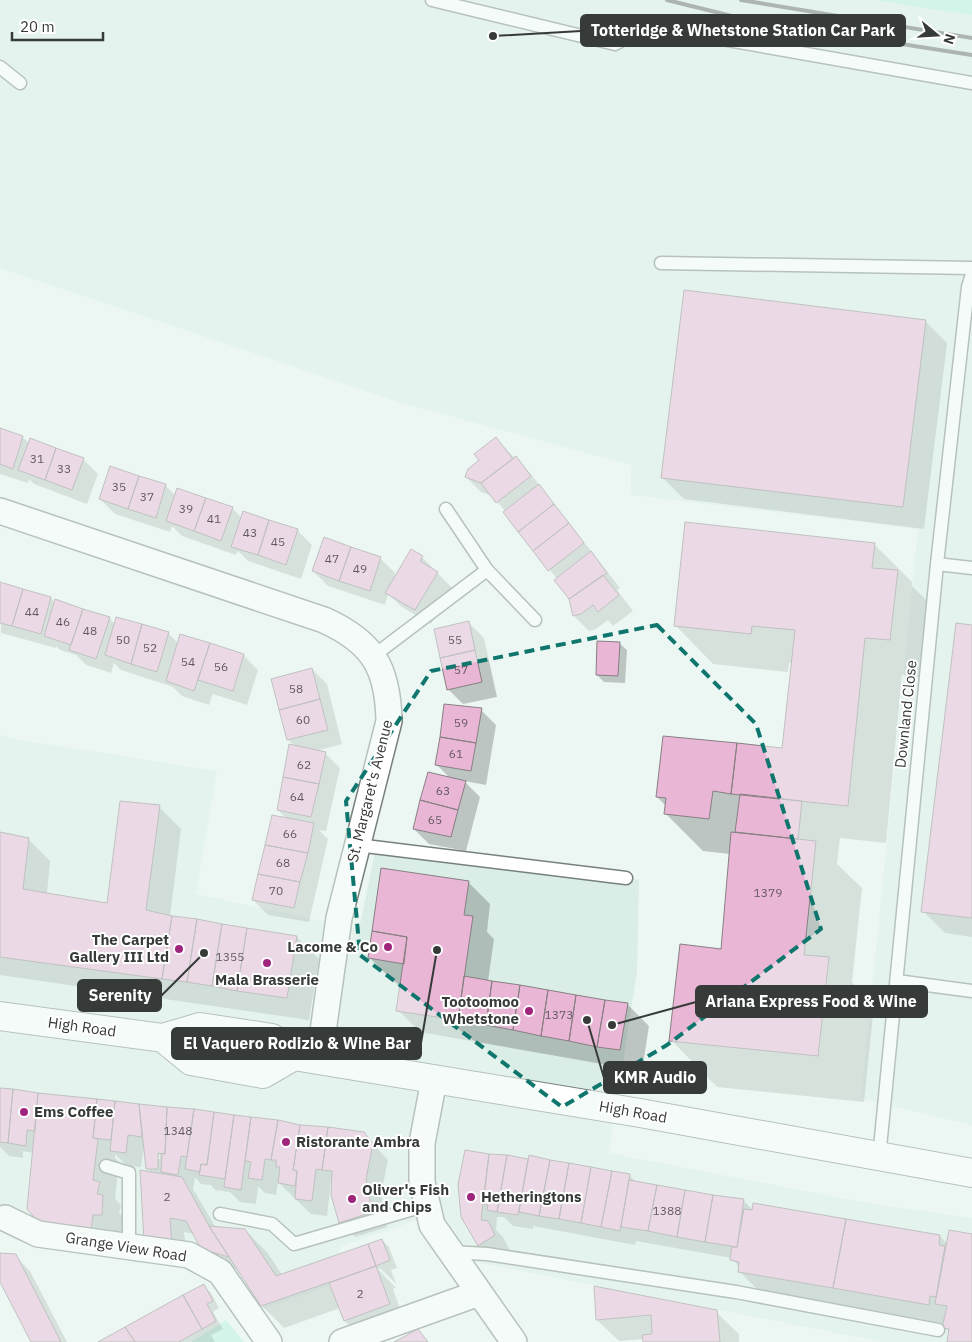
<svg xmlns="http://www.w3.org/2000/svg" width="972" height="1342" font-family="'IBM Plex Sans',sans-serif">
<rect width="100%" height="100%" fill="#ecf7f3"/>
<path fill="#daede6" d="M0,0H921L972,9V1125L861,1099L918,529L631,495V465L402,403L0,268Z
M0,735L15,739L217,771L196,894L359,929L376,847L639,880L637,972L609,1153L873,1204L972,1218V1342H883L455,1258L429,1216L341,1246L328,1286L250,1314L220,1272L0,1227Z"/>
<path fill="#b1efdd" d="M873,0H972V15Z
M226,1320L244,1342H191Z"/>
<path fill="#0003" fill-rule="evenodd" d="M925,321L947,343L924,529L684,499L662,477Z
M0,430L22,437L29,443L83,459L98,474L87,504L34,484L29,479L28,483L0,474Z
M496,439L530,473L620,588L617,590L633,611L613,626L608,620L596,629L589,631L574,616L570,599L557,579L506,512L492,496L481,492L466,477L481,461Z
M165,485L176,496L232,508L242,518L297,530L312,545L301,579L248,561L238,551L236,555L182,536L172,526L170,532L115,514L100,499Z
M874,544L912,582V586L935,609L927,678L902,675L886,843L840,838L837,864L862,888L852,982L874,1005L864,1102L717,1087L671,1040L722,950L730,854L703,851L665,813L666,806L657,797L783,750L792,663H789L788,672L713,664L676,626Z
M422,557L452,588L431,624L402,607L388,594L385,605L328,586L313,571L380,558L395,573L394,580Z
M0,584L51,598L55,603L109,618L115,624L117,618L169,634L178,643L181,636L243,655L258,670L247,705L213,694L209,705L182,696L173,687L121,670L114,663L111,673L86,665L76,655L60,650L56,646V648L1,633Z
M469,623L484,638L497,697L463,704L448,689Z
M972,626V937L945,933L923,911Z
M619,643L627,650L625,683L604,682L597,675Z
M312,669L327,684L342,744L316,751L325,753L340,768L326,831L319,830L328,839L309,922L268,915L253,900L287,819L278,810L295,746L288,740Z
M481,710L496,725L486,785L464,781L480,797L466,851L429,844L414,829L451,779L436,764Z
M159,807L181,829L170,916L297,937L319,959L309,1020L0,975V833L28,839L50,861L47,894L108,905Z
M468,882L490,904L487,932L494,939L488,981L627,1004L649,1026L642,1071L420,1032L398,1010L401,989L369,957Z
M0,1089L193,1110L363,1133L388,1160L381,1194L387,1227L355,1237L340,1223L333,1179H331L327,1216L311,1214L278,1182L276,1195L265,1193L258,1186L256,1204L240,1202L230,1192L215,1190L211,1185L201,1184L195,1177L193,1189L216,1228L245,1230L267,1252L282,1275L382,1240L389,1247L397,1268L391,1270L396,1284L381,1269H378L396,1288L393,1289L404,1319L360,1336L345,1321L340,1308L284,1328L262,1306L239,1270L218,1264L202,1249L195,1234L184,1232L187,1259L160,1255L152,1173L147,1168L144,1145L141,1167L127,1166L115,1154V1158L119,1162L115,1199L121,1205L119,1213L125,1218L124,1236L63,1246L34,1153L23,1151V1158L9,1156L0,1147ZM159,1146L160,1159H158L157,1153Z
M488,1155L630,1176L637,1183L743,1200L753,1210L940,1236L947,1244L972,1236V1342H948L950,1333L944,1325L761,1293L739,1271L740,1268L732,1258L636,1241L635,1245L533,1226V1229L513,1226L504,1217H497L496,1230L503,1237L510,1251L494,1260L479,1245L462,1217Z
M0,1254L15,1256L30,1271L67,1342H32L0,1279Z
M204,1286L211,1293L219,1308L213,1312L223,1329L211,1335L215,1342H101Z
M595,1287L716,1312L739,1334V1342H644V1339L619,1341L597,1320Z"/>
<path fill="#e9b7d5" stroke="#887f84" d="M684,290L926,320L903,507L661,478Z
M0,428L23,436L13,469L0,464Z
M496,437L513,459L481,483L465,477L468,469L479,460L474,454Z
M30,438L56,448L45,480L18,470Z
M56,448L84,458L72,490L45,480Z
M516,456L531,476L496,503L481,483Z
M110,466L139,476L128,509L99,499Z
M139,476L166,484L156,518L128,509Z
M539,484L554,504L518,532L503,512Z
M177,488L206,498L194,531L166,521Z
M206,498L233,507L221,541L194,531Z
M554,504L569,523L533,551L518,532Z
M243,511L269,520L258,555L231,547Z
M269,520L298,529L286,565L258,555Z
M685,522L875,543L872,568L898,570L890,640L865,638L848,806L731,794L737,743L782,748L795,630L752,626L751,634L674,626Z
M569,523L584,543L548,571L533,551Z
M324,537L351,547L339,581L312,571Z
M351,547L381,557L370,591L339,581Z
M411,549L423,556L420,561L438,572L415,610L385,593Z
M591,551L607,573L569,599L554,580Z
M603,575L619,595L598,612L593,605L581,614L573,616L569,599Z
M0,582L23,589L12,626L0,623Z
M23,589L51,597L41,634L12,626Z
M55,599L83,609L71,645L44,636Z
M83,609L110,617L96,659L69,650Z
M116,617L142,624L131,664L105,655Z
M469,621L475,650L440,658L434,629Z
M956,623L972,625V918L921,912Z
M142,624L169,632L157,672L131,664Z
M180,634L210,643L194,691L166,681Z
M597,641L620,642L618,676L596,675Z
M210,643L244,654L233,691L198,680Z
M475,650L482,682L447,690L440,658Z
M312,668L320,699L279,710L271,679Z
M320,699L328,730L287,740L279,710Z
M444,704L482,708L476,743L440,737Z
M663,736L737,743L731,794L713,791L709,819L664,814L666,798L656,797Z
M440,737L476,743L471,771L435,765Z
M289,744L326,752L319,784L283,777Z
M428,772L466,781L458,810L420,800Z
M283,777L319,784L311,817L277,810Z
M740,794L802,801L798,839L735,832Z
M420,800L458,810L451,837L413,829Z
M120,801L160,805L146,910L172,916L162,979L0,957V832L29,838L23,889L107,903Z
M272,815L314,823L308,853L265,845Z
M731,832L816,841L804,955L829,957L818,1056L669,1041L680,944L721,949Z
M265,845L308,853L300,882L258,874Z
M381,868L469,881L464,915L473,916L458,1020L396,1011L407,937L372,931Z
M258,874L300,882L294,908L252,900Z
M172,916L197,919L187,982L162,979Z
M197,919L222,924L212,986L187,982Z
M222,924L247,928L237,991L212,986Z
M247,928L297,936L287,998L237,991Z
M372,931L407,937L404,964L368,958Z
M464,976L492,981L486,1025L458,1020Z
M492,981L520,985L513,1030L486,1025Z
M520,985L548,990L541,1036L513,1030Z
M548,990L576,995L569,1041L541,1036Z
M576,995L605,1000L597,1047L569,1041Z
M605,1000L628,1003L620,1050L597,1047Z
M0,1088L13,1089L8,1143L0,1142Z
M13,1089L38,1093L35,1131L27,1130L26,1146L8,1143Z
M38,1093L97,1099L93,1138L98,1139L93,1180L100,1182L97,1194L103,1195L102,1215H93L91,1230L40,1224L27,1209Z
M97,1099L115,1101L111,1140L93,1138Z
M115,1101L139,1104L142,1137L128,1135L126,1153L110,1151Z
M139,1104L167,1107L165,1154L158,1153V1169H146Z
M167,1107L194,1109L187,1157L181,1156L178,1175L161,1172L162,1153L165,1154Z
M194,1109L214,1112L207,1165L201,1164L200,1172L185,1169Z
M214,1112L234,1115L225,1179L199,1175L201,1164L207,1165Z
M234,1115L251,1117L241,1190L224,1187Z
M251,1117L278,1120L271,1160L265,1159L262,1180L248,1178L251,1162L245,1161Z
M278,1120L300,1125L293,1170L297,1171L295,1186L278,1183L280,1167H276V1160H271Z
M300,1125L328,1127L322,1170L316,1169L312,1201L295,1199L297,1171L293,1170Z
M328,1127L364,1132L373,1144L366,1179L372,1212L339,1223L331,1195L332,1171L322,1170Z
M465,1150L489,1154L481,1220L488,1221L495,1235L478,1246L461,1217L458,1184Z
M489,1154L507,1155L497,1212L487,1210L488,1205L483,1204Z
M507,1155L528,1159L518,1215L497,1212Z
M529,1155L550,1160L539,1216L519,1212Z
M550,1160L569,1163L559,1219L539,1216Z
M569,1163L591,1167L581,1223L559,1219Z
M591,1167L612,1171L601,1227L581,1223Z
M140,1170L182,1177L209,1226L229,1257L201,1249L186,1221L170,1218L172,1245L144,1241Z
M612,1171L630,1174L620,1231L601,1227Z
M629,1180L657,1185L648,1231L621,1227Z
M657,1185L685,1190L677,1237L648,1231Z
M685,1190L713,1195L705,1242L677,1237Z
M713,1195L744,1199L737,1247L705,1242Z
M753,1203L846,1219L833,1288L738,1272L739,1262L730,1260L732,1247H737L744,1209L752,1210Z
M846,1219L940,1235L939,1245L945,1246L936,1297L930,1296L929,1305L833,1288Z
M209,1226L245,1229L276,1276L368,1244L376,1266L261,1306Z
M949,1230L972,1234V1342H947L949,1329L942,1328L947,1306L935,1304Z
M382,1239L390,1260L376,1266L368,1244Z
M0,1253L16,1254L61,1342H31L0,1282Z
M376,1266L390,1304L344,1321L329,1283Z
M204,1284L213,1301L207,1304L216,1321L202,1329L183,1295Z
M594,1286L717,1310L720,1342H643L642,1335L652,1334L651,1315L596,1320Z
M183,1295L202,1329L179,1342H135L125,1327Z
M125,1327L135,1342H98Z
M418,1329L428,1342H394Z"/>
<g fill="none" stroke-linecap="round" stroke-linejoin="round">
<defs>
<path id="lane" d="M432,0L615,44L648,26L972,83
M0,67L20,83
M661,263L972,268
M446,509L487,570L535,620
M937,564L972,568
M372,657L487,570
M357,845L626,878
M897,981L972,991
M879,1158L937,564L968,287L972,274
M106,1166L129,1173V1246
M220,1214L272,1224L294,1244L427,1205
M450,1252L487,1254L736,1292L938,1330"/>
<path id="street" d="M0,511L324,620C373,642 388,668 389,721L339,918L319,1060
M434,1080L422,1143V1182L432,1225L514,1342
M5,1218L38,1234L189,1255L220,1272L269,1342
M342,1342L479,1293"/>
<path id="primary" d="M0,1016L163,1038L200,1027L272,1038L294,1056L640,1113L972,1173
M163,1038L191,1061L263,1074L294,1056"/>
</defs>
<use href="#lane" stroke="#76807c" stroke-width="15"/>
<use href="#street" stroke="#76807c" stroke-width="28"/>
<use href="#primary" stroke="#76807c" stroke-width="30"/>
<use href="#lane" stroke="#fff" stroke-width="12"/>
<use href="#street" stroke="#fff" stroke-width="25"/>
<use href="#primary" stroke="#fff" stroke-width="28"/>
<path stroke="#5f6563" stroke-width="4" d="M667,0L748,20L972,55
M741,0L972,38"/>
</g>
<path d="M0 0H972V1342H0ZM657,625L756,724L821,929L667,1045L562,1107L360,955L346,801L431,671Z" fill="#ecf7f3" fill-opacity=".55" fill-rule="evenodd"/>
<path fill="none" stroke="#0f766e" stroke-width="4" stroke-dasharray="10 6" stroke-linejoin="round" d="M657,625L756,724L821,929L667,1045L562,1107L360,955L346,801L431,671Z"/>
<g fill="#9f257c" stroke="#fff" stroke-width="2">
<circle cx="388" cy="947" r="5"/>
<circle cx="179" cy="949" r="5"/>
<circle cx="267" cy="963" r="5"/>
<circle cx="529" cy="1011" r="5"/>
<circle cx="24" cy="1112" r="5"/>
<circle cx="286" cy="1142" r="5"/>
<circle cx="471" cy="1197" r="5"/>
<circle cx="352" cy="1199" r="5"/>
</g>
<g text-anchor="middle" stroke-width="4" stroke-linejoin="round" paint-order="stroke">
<g font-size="12" fill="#635960">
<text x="37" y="463">31</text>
<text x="64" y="473">33</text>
<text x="119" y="491">35</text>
<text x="147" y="501">37</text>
<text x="186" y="513">39</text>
<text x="214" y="523">41</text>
<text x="250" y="537">43</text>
<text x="278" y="546">45</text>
<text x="332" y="563">47</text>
<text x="360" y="573">49</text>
<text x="32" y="616">44</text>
<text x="63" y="626">46</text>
<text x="90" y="635">48</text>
<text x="123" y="644">50</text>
<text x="455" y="644">55</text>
<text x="150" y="652">52</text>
<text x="188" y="666">54</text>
<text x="221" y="671">56</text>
<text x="461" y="674">57</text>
<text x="296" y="693">58</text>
<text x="303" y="724">60</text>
<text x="461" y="727">59</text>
<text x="456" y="758">61</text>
<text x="304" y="769">62</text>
<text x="443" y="795">63</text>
<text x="297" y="801">64</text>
<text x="435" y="824">65</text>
<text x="290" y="838">66</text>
<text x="283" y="867">68</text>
<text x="276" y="895">70</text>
<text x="768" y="897">1379</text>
<text x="230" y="961">1355</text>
<text x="559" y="1019">1373</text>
<text x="178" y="1135">1348</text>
<text x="167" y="1201">2</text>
<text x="667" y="1215">1388</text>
<text x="360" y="1298">2</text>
</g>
<g font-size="15" fill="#363a39" stroke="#fff">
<text transform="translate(906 714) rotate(-84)" y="5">Downland Close</text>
<text transform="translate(370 791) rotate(-76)" y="5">St. Margaret's Avenue</text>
<text transform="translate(82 1027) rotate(8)" y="5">High Road</text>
<text transform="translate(633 1112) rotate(10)" y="5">High Road</text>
<text transform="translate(126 1247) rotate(9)" y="5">Grange View Road</text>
</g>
<g font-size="15" font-weight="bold" fill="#363a39" stroke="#fff" text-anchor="start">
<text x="169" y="945" text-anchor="end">The Carpet<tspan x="169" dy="17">Gallery III Ltd</tspan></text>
<text x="378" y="952" text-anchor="end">Lacome &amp; Co</text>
<text x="267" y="985" text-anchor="middle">Mala Brasserie</text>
<text x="519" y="1007" text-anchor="end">Tootoomoo<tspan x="519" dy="17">Whetstone</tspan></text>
<text x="34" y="1117">Ems Coffee</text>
<text x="296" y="1147">Ristorante Ambra</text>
<text x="362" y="1195">Oliver's Fish<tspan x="362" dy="17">and Chips</tspan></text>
<text x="481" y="1202">Hetheringtons</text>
</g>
</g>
<path fill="none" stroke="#363a39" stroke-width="2" d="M493 36L581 31M204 953L161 996M612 1025L696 1002M437 950L421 1043M587 1020L604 1078"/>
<g fill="#363a39" stroke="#fff" stroke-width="2">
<circle cx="493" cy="36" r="5"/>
<circle cx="204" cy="953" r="5"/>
<circle cx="612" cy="1025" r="5"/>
<circle cx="437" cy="950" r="5"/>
<circle cx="587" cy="1020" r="5"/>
</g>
<g fill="#363a39" stroke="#363a39" stroke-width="2">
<rect x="581" y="15" width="324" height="31" rx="5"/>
<rect x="78" y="980" width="83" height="31" rx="5"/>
<rect x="696" y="986" width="231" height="31" rx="5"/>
<rect x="172" y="1028" width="249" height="31" rx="5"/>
<rect x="604" y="1062" width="102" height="31" rx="5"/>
</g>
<g font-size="16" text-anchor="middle" font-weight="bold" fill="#fff">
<text x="743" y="36">Totteridge &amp; Whetstone Station Car Park</text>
<text x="120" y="1001">Serenity</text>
<text x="811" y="1007">Ariana Express Food &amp; Wine</text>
<text x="297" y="1049">El Vaquero Rodizio &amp; Wine Bar</text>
<text x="655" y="1083">KMR Audio</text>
</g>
<g transform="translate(937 35) rotate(108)" stroke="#ffffff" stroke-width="4" paint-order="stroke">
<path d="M0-4L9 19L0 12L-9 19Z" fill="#363a39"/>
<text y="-8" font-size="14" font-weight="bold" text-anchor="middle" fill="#363a39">N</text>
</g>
<path d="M12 32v8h91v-8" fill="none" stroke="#363a39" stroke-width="2.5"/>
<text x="20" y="32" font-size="15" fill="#363a39" stroke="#ffffff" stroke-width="4" paint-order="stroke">20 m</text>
</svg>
